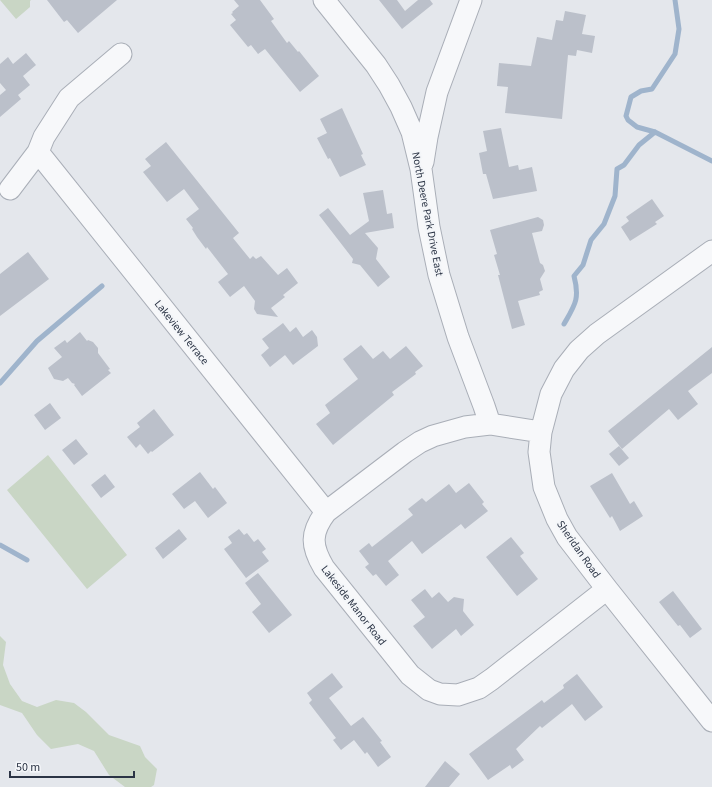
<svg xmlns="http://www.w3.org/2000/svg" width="712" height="787" font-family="'Source Sans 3',sans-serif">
<rect width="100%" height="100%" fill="#e4e7ec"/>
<path fill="#c9d6c5" d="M0,0H31L30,1V7L16,19Z
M48,455L127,555L87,589L7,490Z
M0,636L6,642L3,665L10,684L22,701L37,707L56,700L74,703L86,712L109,735L140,746L145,757L157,769L154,785L151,787H125L109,775L94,751L78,744L51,749L37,735L22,713L0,705Z"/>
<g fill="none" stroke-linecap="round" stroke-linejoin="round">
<path stroke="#9fb4cc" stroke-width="5" d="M675,0L679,29L675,54L652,89L641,91L631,97L626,116L628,120L637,127L655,132L712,161
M564,324C575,305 580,299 574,276L583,265L591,240L604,224L615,196L617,169L624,165L639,145L655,132
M0,383L37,341L102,286
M0,545L27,560"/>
</g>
<path fill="#bbc0ca" d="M47,0H117L78,33L67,20L64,22Z
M234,0H260L274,19L271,21L287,43L289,41L298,52L299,51L319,76L300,92L265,49L258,54L251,45L248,47L230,25L236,20L231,14L233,13L232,12L239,6Z
M379,0H397L405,11L418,0H430L433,4L402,29Z
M565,11L586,15L582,34L595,36L592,53L577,50L576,56L568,55L562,119L505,113L508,87L497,86L499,63L531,66L537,37L552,40L556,20L563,21Z
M26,53L36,65L23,76L30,85L18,95L21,99L0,117V95L6,90L0,83V64L8,57L13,64Z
M342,108L363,154L361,155L366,165L340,177L330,158L328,159L317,138L327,133L320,119Z
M501,128L509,167L518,165L519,170L532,167L537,191L493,199L486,174H483L479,153L487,151L483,131Z
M166,142L239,233L233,238L250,259L253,256L256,259L261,256L278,275L287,268L298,283L283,295L285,297L271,308L278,317L257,314L254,309L255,301L244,286L230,297L218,282L228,274L207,247L206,249L197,237L192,229L193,228L186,219L199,209L184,189L167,202L143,172L151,166L145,159Z
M383,190L387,214L392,213L394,228L365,233L378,248L376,259L390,277L378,287L360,265L352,263L353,259L319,215L328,208L350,235L369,221L363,193Z
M652,199L664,216L655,222L657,224L630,241L621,227L629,221L626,217Z
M538,217L543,220L544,225L542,231L532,233L540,263L543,265L545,271L540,279L543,290L539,292L540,295L518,301L525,325L512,329L498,275H500L494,255L497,254L490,230Z
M28,252L49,279L0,316V274Z
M283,323L290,332L296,327L303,337L312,330L317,337L318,346L293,365L285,355L270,367L261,355L269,348L262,339Z
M80,332L87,341L88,340L93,342L98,348V353L110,369L108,370L111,373L82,396L74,385L75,384L72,383L68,378L63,381L54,379L48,368L62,357L54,348L65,340L67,343Z
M361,345L373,359L383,351L390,359L406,346L423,366L415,372L416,374L392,392L394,395L333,445L316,424L330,413L325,405L358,379L343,359Z
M712,347V373L688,391L698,404L678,420L669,409L622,449L608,431Z
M50,403L61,418L45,430L34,415Z
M154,409L174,435L152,452L151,451L148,454L140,444L136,448L127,437L140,427L137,423Z
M76,439L88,454L74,465L62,450Z
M619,446L629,458L619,466L609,454Z
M200,472L213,489L215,487L227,503L208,518L195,501L184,509L172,494Z
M612,473L630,504L634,501L643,516L620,531L612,516L610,518L590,486Z
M105,474L115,487L101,498L91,485Z
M469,483L484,502L482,504L488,511L465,529L461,524L422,554L412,541L388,561L399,575L386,586L376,574L373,576L365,567L369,564L359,551L369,543L372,547L413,515L408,509L422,498L426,502L449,484L456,493Z
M179,529L187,539L163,559L155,548Z
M239,529L244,535L247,533L254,542L258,539L266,549L262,552L269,561L246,578L224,549L232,543L228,537Z
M511,537L524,553L520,556L538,579L517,596L486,557Z
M258,573L292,615L269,633L252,612L261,604L245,583Z
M425,589L432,598L439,592L448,602L454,597L464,599L463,611L474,625L461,636L456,629L432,649L413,626L425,617L411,600Z
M673,591L702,629L690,638L680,625L678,626L659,602Z
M332,673L343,687L329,698L351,726L363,717L382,741L380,742L391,757L378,767L367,752L365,754L354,740L341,750L333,740L336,738L309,703L312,700L307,693Z
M577,674L603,707L585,721L572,704L542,728L540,726L516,749L524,760L512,769L510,765L488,780L469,754L542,700L544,703L564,688L563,685Z
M445,761L460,774L449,787H425Z"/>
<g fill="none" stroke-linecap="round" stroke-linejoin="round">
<defs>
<path id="minor" d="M324,0L376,65L389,85L401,107L412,132L421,169L429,227L439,275L458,337L484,406L490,424
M121,54L69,98L44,137L38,152L326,512
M423,162L427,137L437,92L471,0
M10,189L38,152
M712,251L597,334L579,350L564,369L551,394L541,432L539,452L544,487L557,519L567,537L607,589L712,721
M541,432L490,424L465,427L433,436L420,442L405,452L326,512C310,533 311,546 324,568L410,675L429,690L440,694L458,695L479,688L492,679L607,589"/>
</defs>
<use href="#minor" stroke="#a9aeb7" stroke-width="23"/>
<use href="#minor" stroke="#f7f8fa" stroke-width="21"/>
</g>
<g text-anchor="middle" stroke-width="4" stroke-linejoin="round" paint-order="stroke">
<g font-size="11" fill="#2b3445" stroke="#f4f6f9">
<text transform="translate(428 214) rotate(79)" y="4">North Deere Park Drive East</text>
<text transform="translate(182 332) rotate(51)" y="4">Lakeview Terrace</text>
<text transform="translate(579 549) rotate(55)" y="4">Sheridan Road</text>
<text transform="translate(354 605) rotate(52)" y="4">Lakeside Manor Road</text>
</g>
</g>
<path d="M10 771v6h124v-6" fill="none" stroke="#2b3445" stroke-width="2"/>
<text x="16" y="771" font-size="12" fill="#2b3445" stroke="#f4f6f9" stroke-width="3" paint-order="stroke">50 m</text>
</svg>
